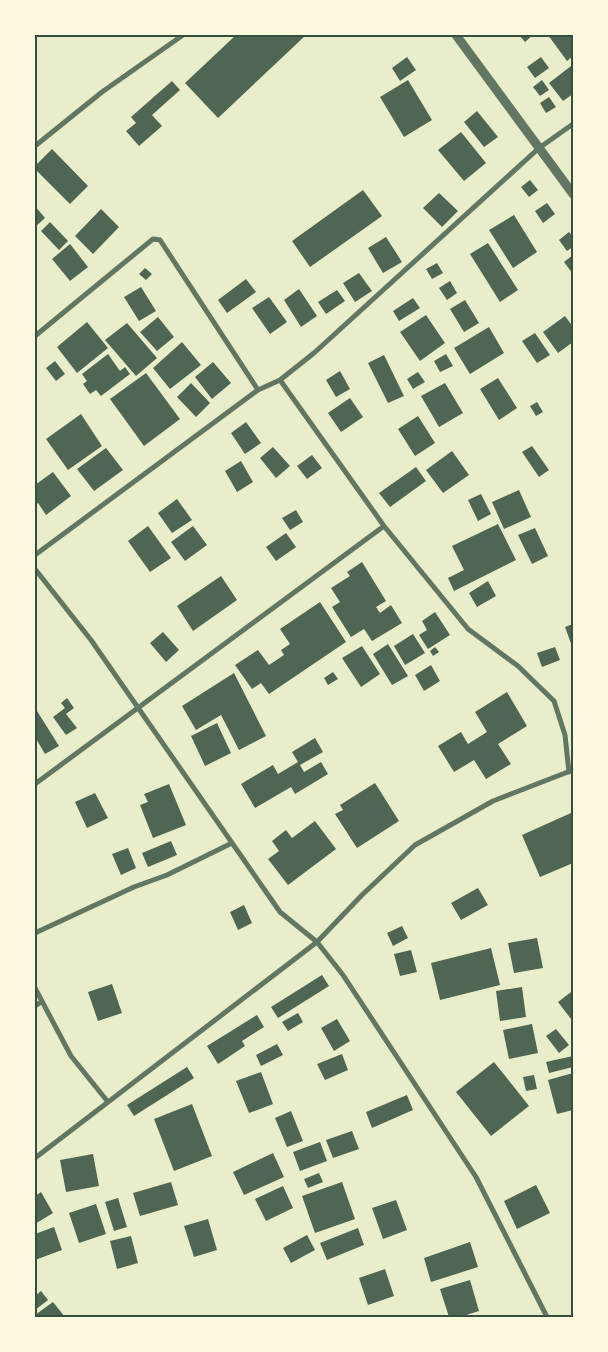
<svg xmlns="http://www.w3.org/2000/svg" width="608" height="1352" font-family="Commissioner,sans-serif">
<rect width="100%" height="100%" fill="#e9edc9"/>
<path fill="#4f6655" d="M236,35H306L218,118L185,83Z
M519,35H533L525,42Z
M548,35H573V56L567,61Z
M407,57L416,70L400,81L392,68Z
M541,57L549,68L535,78L527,67Z
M571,66L573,68V94L563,101L549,83Z
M408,80L432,120L404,137L380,97Z
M542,80L549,90L540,96L533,87Z
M172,81L180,90L152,115L162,126L139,146L126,131L136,123L131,117Z
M549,97L556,107L546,113L540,103Z
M477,111L498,137L484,147L464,122Z
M461,132L486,163L464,181L438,150Z
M52,149L88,186L70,204L35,169V166Z
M530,180L538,190L529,197L521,187Z
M363,190L382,216L310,267L292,241Z
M439,193L458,211L442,227L423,208Z
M547,203L555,214L543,223L535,211Z
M35,206L45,218L35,227Z
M101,209L119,227L93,254L75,236Z
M514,215L537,252L513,268L489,230Z
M50,222L68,241L59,250L41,231Z
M569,232L573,237V247L567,251L559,240Z
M386,237L402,262L383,273L368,248Z
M488,243L518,290L500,302L470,254Z
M70,244L88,267L70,281L52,259Z
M573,255V274L564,262Z
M437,263L443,273L432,279L426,269Z
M145,268L152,274L146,280L139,274Z
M359,273L372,291L355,302L343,283Z
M246,279L256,292L227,313L218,300Z
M450,281L457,293L447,300L439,288Z
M141,287L156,311L139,321L124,297Z
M299,289L317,316L301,327L284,300Z
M337,290L345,301L326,314L318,302Z
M269,297L287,322L270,334L252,308Z
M413,298L420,308L399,321L393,311Z
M465,300L479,323L464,332L450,309Z
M426,315L445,343L420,361L400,332Z
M565,316L573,327V342L558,353L543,332Z
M158,317L174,337L157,351L140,332Z
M87,322L108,348L77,373L57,347Z
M127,323L157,358L136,376L105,340Z
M489,327L504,353L470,374L454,348Z
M535,333L550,355L537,363L522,341Z
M182,342L201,365L170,389L153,368Z
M108,354L120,371L125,367L130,374L101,396L96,390L90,394L83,384L87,381L82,374Z
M446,354L453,366L440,372L434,361Z
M384,355L404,396L388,403L368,363Z
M55,361L65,374L56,381L46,368Z
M213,362L231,383L212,399L195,377Z
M340,371L350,389L336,397L326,380Z
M418,372L425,382L413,389L407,379Z
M146,373L180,419L144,446L110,399Z
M498,378L517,408L499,420L480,389Z
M191,383L210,403L196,417L177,397Z
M445,383L463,413L439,427L421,396Z
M350,398L363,417L341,432L328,413Z
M537,402L543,412L536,416L530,406Z
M81,414L102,446L68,470L46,439Z
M418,416L435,443L415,456L398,429Z
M246,422L261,443L245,454L231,433Z
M532,446L549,470L539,477L522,452Z
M273,447L290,466L276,478L260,458Z
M106,448L123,470L94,491L77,469Z
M452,451L469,475L443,493L426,470Z
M312,455L322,468L307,479L297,466Z
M241,461L253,482L237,492L225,471Z
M416,467L426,481L390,507L379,493Z
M53,472L71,496L46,515L38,503L35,505V485Z
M519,490L531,517L504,529L492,502Z
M481,494L491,514L478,521L468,500Z
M177,499L192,520L172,533L158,513Z
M296,510L303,522L290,530L282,518Z
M498,524L516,560L454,591L448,578L464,570L452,546Z
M148,526L171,558L150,572L128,541Z
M193,526L207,545L185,561L171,542Z
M535,528L548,556L532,564L518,535Z
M286,533L296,547L276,561L266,547Z
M362,562L386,601L376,607L380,613L391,605L402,623L372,641L364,629L351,637L332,607L340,602L331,588L350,576L347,572Z
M221,576L237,600L193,631L177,606Z
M488,581L496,596L477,607L469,593Z
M320,602L346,642L269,694L261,683L252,689L235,665L258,650L269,665L284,655L281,650L290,644L280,629Z
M435,612L450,635L428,649L419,635L427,630L422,621Z
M573,624V649L565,627Z
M163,632L179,650L166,662L150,643Z
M413,634L425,653L405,665L394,646Z
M388,644L408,676L392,685L373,654Z
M362,646L380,674L361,687L342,658Z
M435,647L439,652L433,656L430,651Z
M555,647L560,660L542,667L537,653Z
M431,665L440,681L424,691L415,675Z
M333,672L338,679L328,685L324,678Z
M234,673L266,736L239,750L221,715L196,730L182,706Z
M507,692L527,726L498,744L511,764L486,779L474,760L454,772L438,746L461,732L468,744L487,732L475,712Z
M67,698L74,708L66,714L77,728L66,735L53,717L65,708L61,703Z
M37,711L59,746L45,754L35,737V713Z
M217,723L231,753L205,766L191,736Z
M315,738L323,752L300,765L304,772L321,762L328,774L295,794L291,787L255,808L241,784L273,765L278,774L298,762L292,752Z
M375,783L399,821L357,848L335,814L343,810L340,805Z
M169,784L186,825L153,838L140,805L148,802L144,794Z
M95,793L108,818L87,828L75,802Z
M571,813L573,818V863L540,877L522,835Z
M315,821L336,849L288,885L268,859L279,851L272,841L286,830L292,838Z
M171,841L177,855L148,867L142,853Z
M128,848L136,868L121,875L112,854Z
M478,888L488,905L461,920L451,903Z
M244,905L252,923L238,930L230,912Z
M402,926L408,938L393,946L387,933Z
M537,938L543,968L514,973L508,943Z
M491,948L500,985L440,1000L431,963Z
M411,950L417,972L400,976L394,954Z
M322,975L329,986L278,1018L271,1007Z
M112,984L122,1013L98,1021L88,992Z
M522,987L526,1017L500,1021L496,991Z
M571,992L573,995V1017L571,1019L558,1002Z
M298,1013L303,1022L288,1031L282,1022Z
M257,1015L264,1027L242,1041L245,1046L218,1064L207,1046Z
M337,1019L350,1041L334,1051L321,1028Z
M532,1024L538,1053L509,1059L503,1030Z
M556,1029L569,1045L559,1053L546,1036Z
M277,1044L283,1055L261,1066L256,1055Z
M342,1054L348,1070L325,1080L317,1064Z
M573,1056V1067L549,1073L546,1062Z
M494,1062L529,1106L491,1136L456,1092Z
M187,1067L194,1078L134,1116L127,1105Z
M261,1072L273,1104L249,1113L236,1081Z
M573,1073V1110L557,1114L548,1080Z
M534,1075L537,1089L526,1091L523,1077Z
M407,1095L413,1110L372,1128L366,1112Z
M192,1104L212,1156L174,1171L154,1119Z
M291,1111L303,1141L287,1147L275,1118Z
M352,1131L359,1149L333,1158L326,1140Z
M320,1142L327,1161L300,1171L293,1152Z
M273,1153L284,1177L244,1195L233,1172Z
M93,1154L99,1186L66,1192L60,1160Z
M319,1173L323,1182L308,1188L304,1179Z
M171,1182L178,1205L140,1216L133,1193Z
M342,1182L355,1219L315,1233L302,1196Z
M536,1185L550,1213L517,1229L504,1201Z
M283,1186L293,1208L266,1221L255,1199Z
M41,1192L53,1213L35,1224V1196Z
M118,1198L127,1227L114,1231L105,1202Z
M396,1200L407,1230L383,1239L372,1208Z
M96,1204L106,1234L79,1243L69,1213Z
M208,1219L217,1250L194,1257L184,1226Z
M54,1227L62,1250L35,1260V1234Z
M358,1228L364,1245L327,1260L320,1243Z
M307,1235L315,1250L291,1263L283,1248Z
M131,1236L138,1263L117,1269L110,1241Z
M470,1242L478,1267L431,1282L424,1258Z
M385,1269L394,1296L368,1305L359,1278Z
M470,1280L479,1311L460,1317H449L440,1289Z
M41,1291L48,1300L35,1310V1296Z
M53,1302L65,1317H35V1315Z"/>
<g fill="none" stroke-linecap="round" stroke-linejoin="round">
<path stroke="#617663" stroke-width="5" d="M35,146L102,92L183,35
M35,336L153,239L160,240L258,390
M280,380L314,353L539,148L573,124
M35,555L258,390L280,380L384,526L468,629L518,666L554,701L565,735L569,772
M35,569L91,640L280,912L317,942L343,975L476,1177L547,1317
M35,784L384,526
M35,933L134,887L167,875L232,843
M35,988L71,1056L108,1102
M35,1006L41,1002
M35,1158L317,942L362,895L415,845L493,801L573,770"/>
<path stroke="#617663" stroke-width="9" d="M456,35L573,194"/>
</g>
<rect width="608" height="1352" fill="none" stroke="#fefae0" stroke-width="72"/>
<rect x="36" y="36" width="536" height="1280" fill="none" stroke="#344e41" stroke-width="2"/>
</svg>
